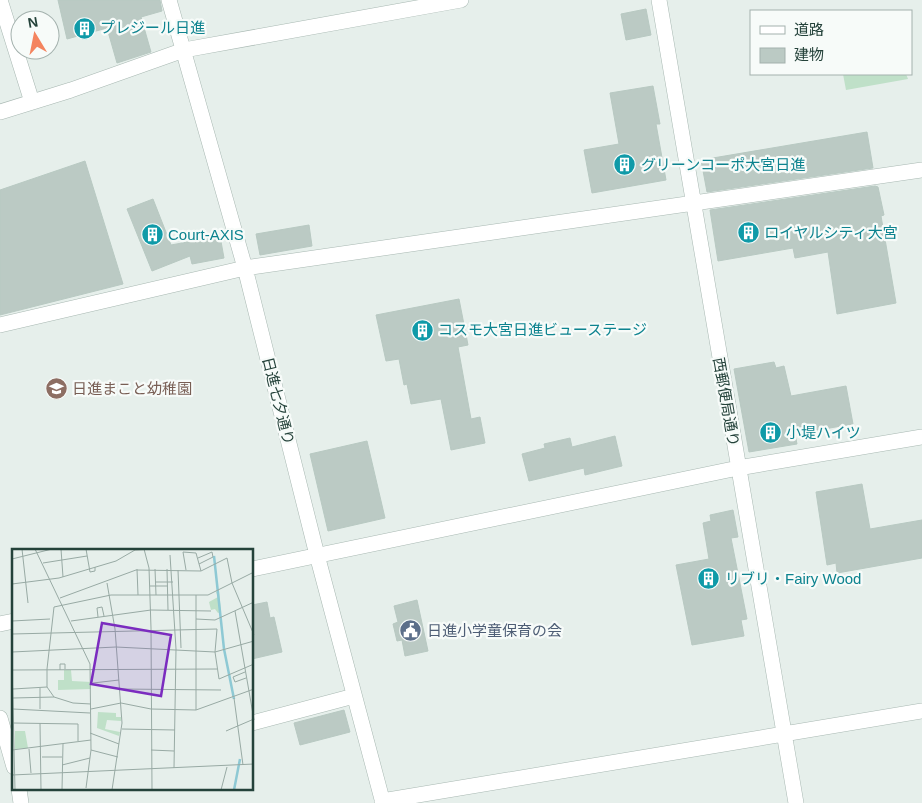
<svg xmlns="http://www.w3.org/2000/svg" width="922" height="803" font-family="Arial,'Noto Sans JP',sans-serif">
<rect width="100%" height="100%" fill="#e6efeb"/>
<path fill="#bfe0c8" d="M843,74H906L908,79L846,90Z"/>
<path fill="#bbcac4" stroke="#b8c9c2" d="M58,0H160L162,11L141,17L151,52L117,63L107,28L67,39Z
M646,9L651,35L626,40L621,14Z
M653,86L660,124H656L666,180L592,193L584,150L619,144L610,93Z
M867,132L873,168L707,192L701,160Z
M85,161L123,284L0,315V190Z
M875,186L878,187L884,215L881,216L896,303L837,314L828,252L795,258L793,248L718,261L710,210Z
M153,199L171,245L220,236L224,258L192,264L190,256L152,271L127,209Z
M309,225L312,246L260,255L256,234Z
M459,299L468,345L458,347L471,419L480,417L485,443L451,450L441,399L411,404L407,384L404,385L399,359L386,361L376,315Z
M774,362L776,368L784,366L791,396L846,386L853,424L795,434L797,444L749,452L734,369Z
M615,436L622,466L585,475L584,468L529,481L522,454L545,448L544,444L570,438L572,447Z
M367,441L385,518L328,531L310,454Z
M862,484L870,529L922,520V558L837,573L836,563L827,565L816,492Z
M733,510L738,537L731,538L747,619L741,620L744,636L692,645L676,565L709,559L703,523L711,521L710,515Z
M417,600L428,651L405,656L402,640L397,641L393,624L398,622L394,606Z
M267,602L270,618L274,617L282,652L252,659V605Z
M344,710L350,732L300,745L294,723Z"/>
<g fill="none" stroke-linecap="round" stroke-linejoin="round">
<defs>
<path id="street" d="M0,0L32,102
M169,0L245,268L317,555L383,803
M659,0L796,803
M0,112L71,90L184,50L461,0
M0,325L245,268L922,170
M252,569L738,468L922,437
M0,624L14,621
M0,718L14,767
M252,723L354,696
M19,789L21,803
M382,801L922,711"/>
</defs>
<use href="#street" stroke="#a8b8b2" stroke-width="16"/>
<use href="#street" stroke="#fff" stroke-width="15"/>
</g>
<defs>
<symbol id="building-disc" viewBox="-11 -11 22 22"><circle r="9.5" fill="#0f9aa8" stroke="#f7fbf9"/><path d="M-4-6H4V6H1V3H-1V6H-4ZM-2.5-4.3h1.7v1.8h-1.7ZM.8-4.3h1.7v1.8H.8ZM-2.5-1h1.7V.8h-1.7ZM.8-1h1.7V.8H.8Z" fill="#fff"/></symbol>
<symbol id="school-disc" viewBox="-11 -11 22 22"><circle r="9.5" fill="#8d6e63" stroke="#f7fbf9"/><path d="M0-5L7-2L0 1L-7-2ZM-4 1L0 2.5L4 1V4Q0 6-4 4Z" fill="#fff"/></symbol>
<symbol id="civic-disc" viewBox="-11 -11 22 22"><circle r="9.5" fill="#5c6f8a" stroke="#f7fbf9"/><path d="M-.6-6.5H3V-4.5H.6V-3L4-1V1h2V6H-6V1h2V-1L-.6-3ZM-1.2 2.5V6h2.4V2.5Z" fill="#fff"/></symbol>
</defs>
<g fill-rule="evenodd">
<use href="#building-disc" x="72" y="16" width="25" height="25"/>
<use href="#building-disc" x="612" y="152" width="25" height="25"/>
<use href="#building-disc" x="736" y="220" width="25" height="25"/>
<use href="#building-disc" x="140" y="222" width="25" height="25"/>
<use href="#building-disc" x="410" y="318" width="25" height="25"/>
<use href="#school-disc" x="44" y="376" width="25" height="25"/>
<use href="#building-disc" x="758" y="420" width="25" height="25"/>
<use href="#building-disc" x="696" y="566" width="25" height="25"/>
<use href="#civic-disc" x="398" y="618" width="25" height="25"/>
</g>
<g text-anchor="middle" stroke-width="4.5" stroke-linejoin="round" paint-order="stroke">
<g font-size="15" fill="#0d838f" stroke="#f7fbf9" text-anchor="start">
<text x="100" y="33">プレジール日進</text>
<text x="641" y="170">グリーンコーポ大宮日進</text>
<text x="764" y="238">ロイヤルシティ大宮</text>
<text x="168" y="240">Court-AXIS</text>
<text x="438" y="335">コスモ大宮日進ビューステージ</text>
<text x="786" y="438">小堤ハイツ</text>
<text x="725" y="584">リブリ・Fairy Wood</text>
</g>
<g font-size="15" fill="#785e54" stroke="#f7fbf9" text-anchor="start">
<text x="72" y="394">日進まこと幼稚園</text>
</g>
<g font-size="15" fill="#24423a" stroke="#f7fbf9">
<text transform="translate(278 401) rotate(76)" y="5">日進七夕通り</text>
<text transform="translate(726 402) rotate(80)" y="5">西郵便局通り</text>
</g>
<g font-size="15" fill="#4e5e75" stroke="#f7fbf9" text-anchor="start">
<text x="427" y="636">日進小学童保育の会</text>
</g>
</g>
<g transform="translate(12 549)">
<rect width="241" height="241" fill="#e6efeb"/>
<path d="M207,42L209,63L206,64L203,60L199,61L197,53L206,48L204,43ZM52,121H59L60,132L79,133V140L46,141V131H52ZM86,163L104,164V168H109V172L95,171L93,180L108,183L107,187L85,179ZM3,182H13L16,199L3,200Z" fill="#bfe0c8"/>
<path fill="none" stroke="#8ec9d4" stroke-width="2.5" d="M202,7L212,100L222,150M222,241L228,210"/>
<path fill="none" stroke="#98aaa4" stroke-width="1" d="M10,0L16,54M23,0L78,115L79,201L74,239M49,0L51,28M74,0L78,23L83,22V18M132,0L137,19L139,79L140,241M158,6L164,100L162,219M186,9L200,3L201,8L187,15M0,10L40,0M31,14L75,7M125,20L126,46M143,20L144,46M155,20L156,61M166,21L169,99M174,21L171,3L184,4L189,22M144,33H161M220,34L242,86M0,35L47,29L104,12L123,1L143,0M138,37H156M184,46V161M48,49L124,21L189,22L215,9L220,34M223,62L242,171M86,68L85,59L90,58L92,67M184,70L203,71L242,53M0,72L38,70M59,72L139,61L199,62M0,85L205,80L203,103L207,130L242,115M0,103L104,98L203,103L242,92M0,114L3,241M0,121L205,120M48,121V115H53V120M233,123L221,128L223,133L234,129M81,134L107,131M28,139V160M1,140L35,138M108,140L209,141M42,148L35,138V120L42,58L99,46H196L242,23M1,149L42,148L61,154L79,155M222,149L231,216M1,160L78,164M79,160L109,154L139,160L184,161L242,140M1,174L66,175V192M28,174L29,241M110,180L163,181M214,182L242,170M78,184L107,195M17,200L19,224M0,201L79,191M79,201L106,208M139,201L162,202M30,208H50M50,216L78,209M0,226L242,215M45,241H100L110,174L103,80L95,34M50,241L51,195M209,241L215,218"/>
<path fill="#7b2cbf" fill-opacity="0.15" stroke="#7b2cbf" stroke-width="2.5" d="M90,74L159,86L149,147L79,135Z"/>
<rect width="241" height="241" fill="none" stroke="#24423a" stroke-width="2.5"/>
</g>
<rect x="750" y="10" width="162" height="65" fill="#f7fbf9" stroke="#a3b1ad"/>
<rect x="760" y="26" width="25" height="8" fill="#ffffff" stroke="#a3b1ad"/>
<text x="794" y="35" font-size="15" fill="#24423a">道路</text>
<rect x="760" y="48" width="25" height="15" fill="#bbcac4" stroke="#a3b1ad"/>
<text x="794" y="60" font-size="15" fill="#24423a">建物</text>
<g transform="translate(35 35) rotate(350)"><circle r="24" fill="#f7fbf9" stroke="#a3b1ad"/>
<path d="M0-4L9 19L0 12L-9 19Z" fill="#f4845f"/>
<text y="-8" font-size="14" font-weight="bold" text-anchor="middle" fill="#24423a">N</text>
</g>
</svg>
